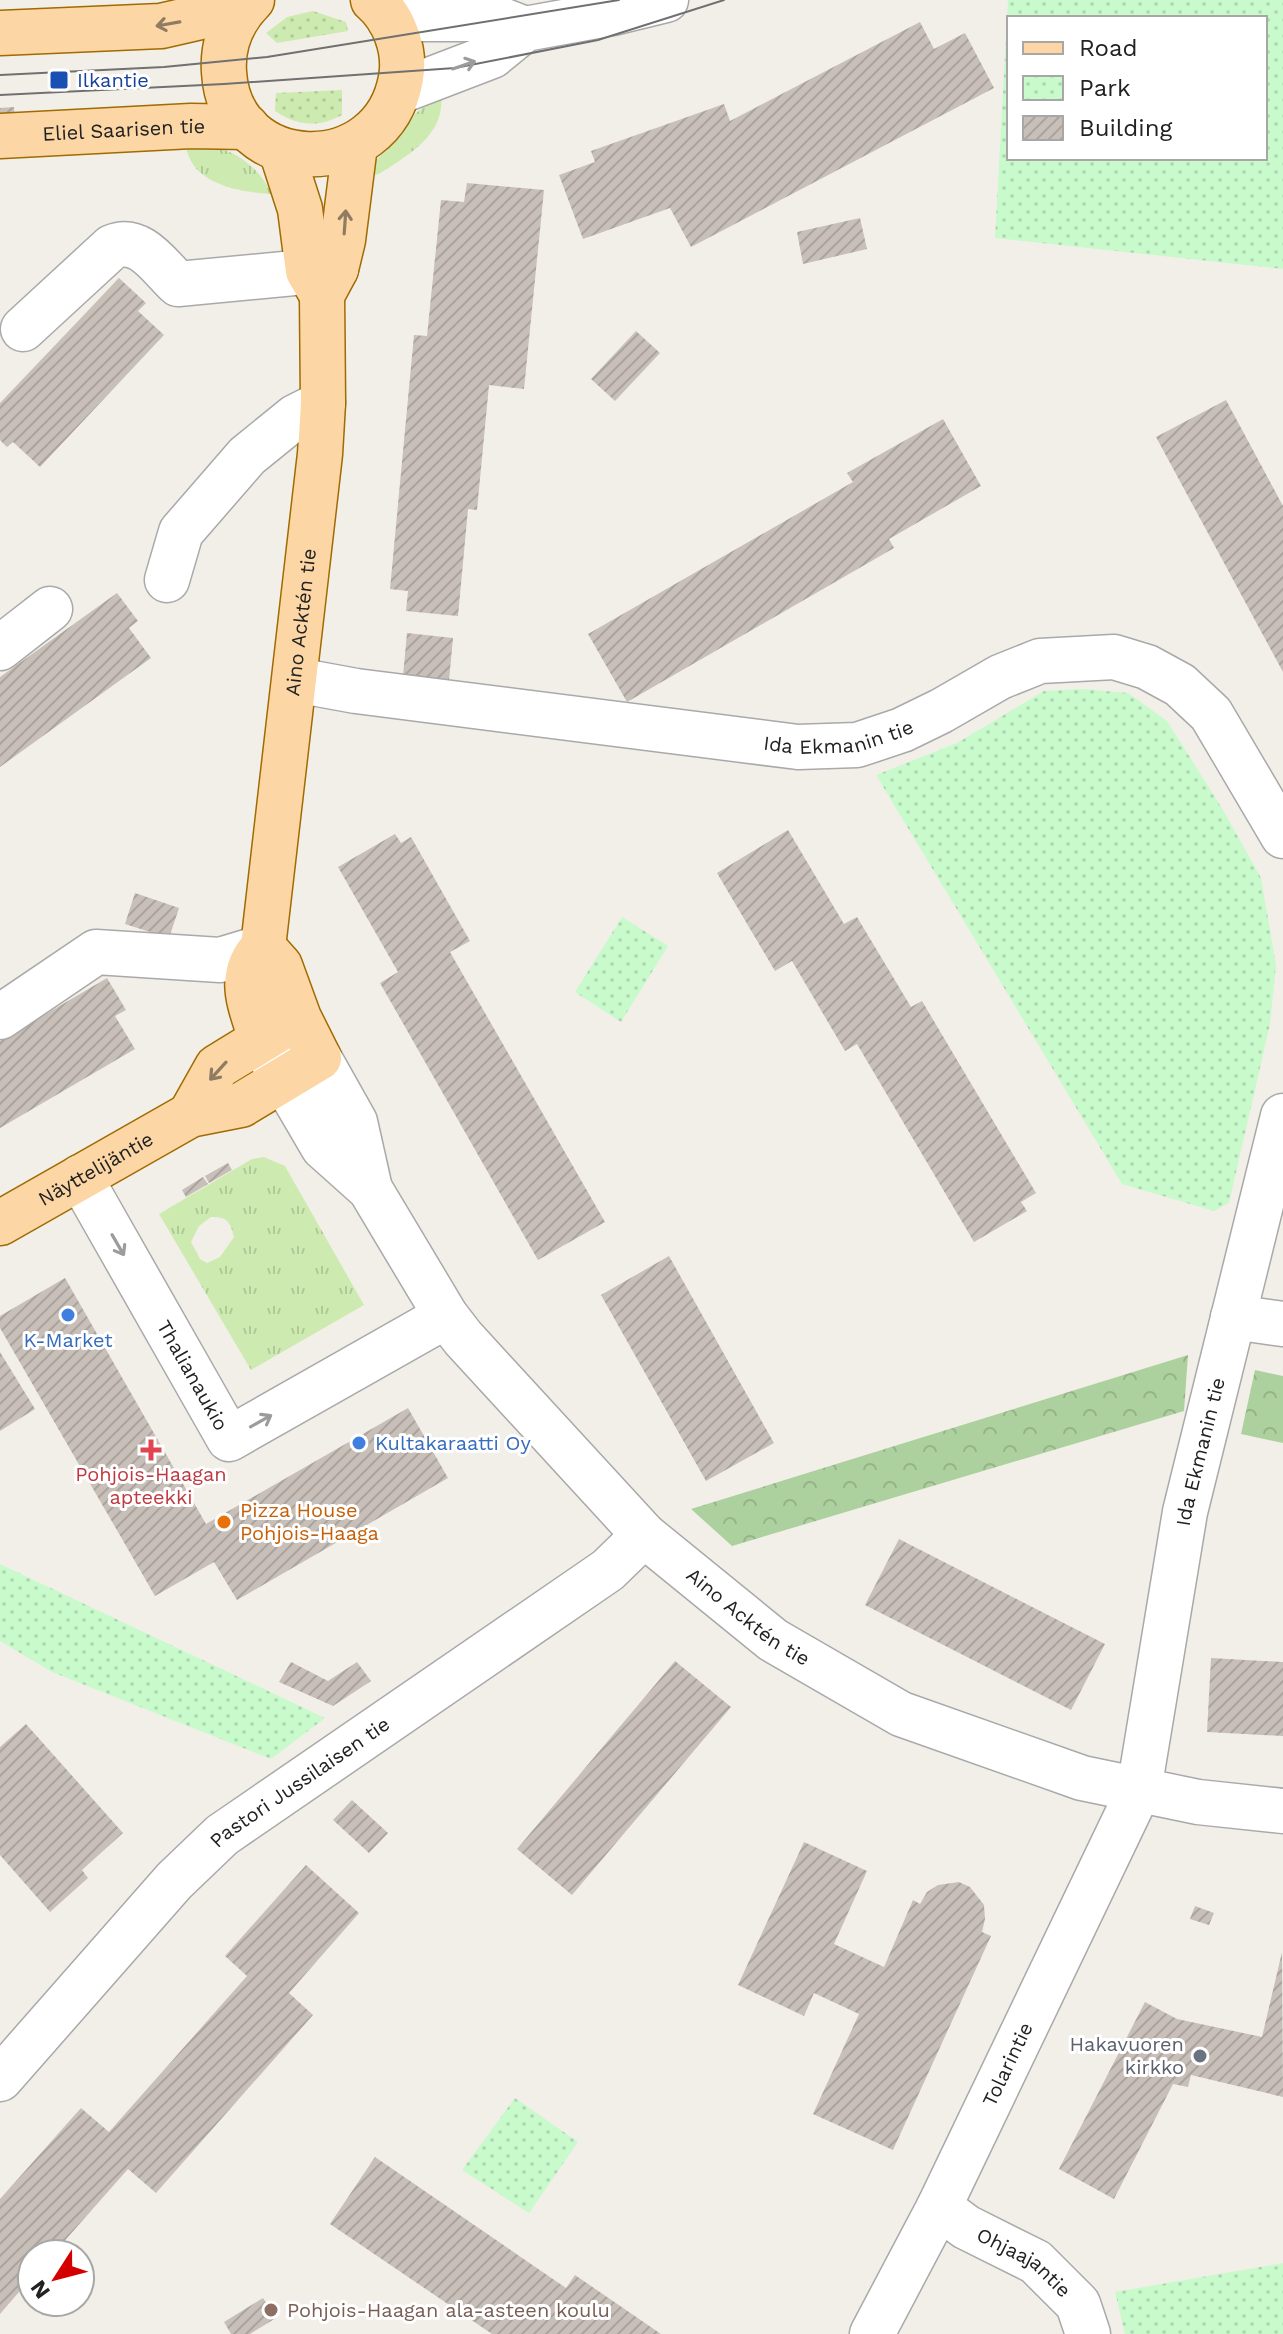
<svg xmlns="http://www.w3.org/2000/svg" width="1283" height="2334" font-family="'Work Sans',sans-serif">
<defs>
<pattern id="grass-tufts" width="24" height="20" patternUnits="userSpaceOnUse" patternTransform="scale(2)"><rect width="24" height="20" fill="#cdebb0"/><path d="M3 7l-1-3M5 7V3M7 7l1-3M15 17l-1-3M17 17v-4M19 17l1-3" fill="none" stroke="#b0c997"/></pattern>
<pattern id="forest-crowns" width="20" height="18" patternUnits="userSpaceOnUse" patternTransform="scale(2)"><rect width="20" height="18" fill="#add19e"/><path d="M2 6a3 3 0 1 1 6 0M12 15a3 3 0 1 1 6 0" fill="none" stroke="#95b388"/></pattern>
<pattern id="park-dots" width="8" height="8" patternUnits="userSpaceOnUse" patternTransform="scale(2)"><rect width="8" height="8" fill="#c8facc"/><path d="M2 2h.1M6 6h.1" fill="none" stroke="#acd6af" stroke-width="1.8" stroke-linecap="round"/></pattern>
<pattern id="garden-dots" width="8" height="8" patternUnits="userSpaceOnUse" patternTransform="scale(2)"><rect width="8" height="8" fill="#cdebb0"/><path d="M2 2h.1M6 6h.1" fill="none" stroke="#b0c997" stroke-width="1.8" stroke-linecap="round"/></pattern>
<pattern id="building-hatch" width="6" height="6" patternUnits="userSpaceOnUse" patternTransform="scale(2)"><rect width="6" height="6" fill="#c7bfb8"/><path d="M-1 1l2-2M0 6l6-6M5 7l2-2" fill="none" stroke="#aba49e"/></pattern>
</defs>
<rect width="100%" height="100%" fill="#f2efe9"/>
<path fill="url(#grass-tufts)" fill-rule="evenodd" d="M441,94C446,135 408,155 379,174L371,176V165L396,141L416,113Z
M185,142C224,145 253,157 272,194C246,193 204,186 191,161C188,156 186,148 185,142Z
M264,1157L285,1166L364,1305L251,1370L159,1214L252,1159ZM211,1217C227,1217 230,1221 234,1237L220,1257L207,1263L200,1259L191,1242L199,1226Z"/>
<path fill="url(#forest-crowns)" d="M1188,1355L1184,1411L732,1546L691,1509Z
M1255,1370L1283,1376V1443L1241,1434Z"/>
<path fill="url(#park-dots)" fill-rule="evenodd" d="M1008,0H1283V269L995,238ZM1265,18V158H1009V18Z
M1083,689L1128,693L1167,721L1223,810L1261,878L1276,965L1270,1024L1229,1203L1214,1211L1122,1184L876,775L957,743L1044,691Z
M622,917L668,946L621,1022L575,992Z
M0,1564L325,1718L271,1759L52,1672L0,1641Z
M515,2098L578,2142L529,2213L462,2170Z
M1283,2263V2334H1125L1115,2292Z"/>
<path fill="url(#garden-dots)" d="M313,11L346,22L348,31L277,43L266,33L287,17Z
M342,90V115C318,128 298,126 275,111L276,93Z"/>
<path fill="url(#building-hatch)" d="M920,22L934,49L965,33L994,88L691,247L670,208L583,239L559,175L595,162L591,151L724,104L730,121Z
M14,107L15,121H0V108Z
M467,183L544,190L524,389L489,385L477,510L468,509L458,616L406,611L408,591L390,589L414,335L427,336L441,200L464,202Z
M860,218L867,249L803,264L797,232Z
M119,278L146,303L138,311L164,335L40,467L13,442L7,447L0,440V403Z
M636,331L660,353L615,401L591,379Z
M1226,400L1283,506V672L1156,437Z
M943,419L981,486L889,539L894,548L627,702L588,634L853,482L847,473Z
M117,593L138,621L129,628L151,658L0,767V677Z
M407,633L453,638L449,680L403,676Z
M788,830L844,924L857,917L911,1007L922,1001L1036,1193L1021,1202L1027,1211L974,1242L857,1044L845,1051L792,961L775,971L717,873Z
M395,834L401,843L411,837L470,941L450,952L605,1222L538,1260L380,983L398,972L338,867Z
M135,893L179,908L169,938L125,924Z
M107,978L126,1010L115,1016L135,1049L0,1128V1041Z
M228,1163L232,1170L209,1183L205,1176Z
M203,1177L208,1184L186,1197L182,1190Z
M669,1256L774,1443L706,1481L601,1295Z
M65,1278L206,1524L408,1408L448,1478L237,1600L214,1562L155,1596L0,1328V1316Z
M0,1352L35,1409L0,1431Z
M899,1539L1105,1644L1071,1710L865,1605Z
M1211,1658L1283,1662V1736L1207,1732Z
M675,1661L731,1707L572,1895L517,1849Z
M291,1662L328,1681L357,1662L371,1681L333,1706L279,1682Z
M26,1724L123,1833L82,1870L88,1878L50,1912L0,1855V1747Z
M352,1800L388,1833L369,1853L333,1820Z
M804,1842L867,1871L834,1944L884,1967L913,1900L920,1904L927,1892L938,1885L959,1882L970,1887L984,1905L985,1919L982,1932L991,1936L893,2150L813,2114L859,2014L814,1993L804,2016L738,1985Z
M306,1865L359,1913L289,1993L313,2015L156,2193L128,2169L53,2254H32V2277L0,2314V2199L81,2108L109,2132L247,1976L225,1956Z
M1195,1906L1214,1913L1209,1925L1190,1919Z
M1282,1952L1283,2097L1191,2075L1188,2087L1173,2084L1114,2199L1059,2169L1145,2002L1177,2019L1262,2037Z
M375,2157L566,2288L575,2275L661,2334H492L330,2224Z
M263,2298L276,2318L250,2334H231L224,2322Z"/>
<g fill="none" stroke-linecap="round" stroke-linejoin="round">
<defs>
<g id="minor">
<path d="M389,19H490L502,20L525,29"/>
<path d="M398,92L492,56L525,29L613,13L666,0"/>
<path d="M23,329L112,247C140,235 159,266 178,284L336,269"/>
<path d="M167,580L181,532L247,456L295,417L323,403"/>
<path d="M0,648L50,609"/>
<path id="s1" d="M296,680L356,691L798,747L857,745L902,730L941,711L1000,677L1040,661L1114,657L1147,667L1180,685L1211,714L1283,836"/>
<path d="M0,1017L96,952L220,960L263,947"/>
<path id="s2" d="M264,1046L323,1147L370,1189L446,1316L463,1338L644,1535L773,1640L901,1714L1082,1778L1198,1802L1283,1811"/>
<path d="M319,1058L355,1122L370,1189"/>
<path id="s3" d="M80,1177L229,1439L446,1316"/>
<path d="M1233,1317L1283,1324"/>
<path id="s4" d="M0,2079L174,1881L222,1835L608,1570L644,1535"/>
<path id="s5" d="M939,2207L966,2227L1036,2262L1078,2304L1088,2334"/>
<path id="s6" d="M872,2334L939,2207L1139,1790L1185,1512L1283,1116"/>
</g>
<g id="major">
<path d="M252,0C232,20 222,43 224,72C230,178 383,183 401,78C406,50 394,18 373,0"/>
<path d="M0,33L161,26L244,7"/>
<path id="s7" d="M0,136L191,126L247,127"/>
<path d="M281,150L300,209L308,271L322,295"/>
<path id="s8" d="M261,1040C251,1005 235,977 263,947L320,454L323,403L322,295L336,269L343,240L355,145"/>
<path d="M190,1115L217,1067L284,1026"/>
<path id="s9" d="M0,1223L190,1115L241,1105L319,1058L299,1018L280,966L263,947"/>
</g>
</defs>
<use href="#minor" stroke="#a9a9a9" stroke-width="47"/>
<use href="#major" stroke="#a06b00" stroke-width="47"/>
<use href="#minor" stroke="#fff" stroke-width="44"/>
<use href="#major" stroke="#fcd6a4" stroke-width="44"/>
<path stroke="#707070" stroke-width="2" d="M0,75L164,67L267,57L619,0
M0,95L224,84L455,68L598,40L724,0"/>
</g>
<defs><path id="oneway-shaft" d="M-6 0H5M1.5-3L5.5 0L1.5 3" fill="none" stroke-width="1.6" stroke-linecap="round" stroke-linejoin="round" transform="scale(2)"/></defs>
<g stroke="#8f7c63">
<use href="#oneway-shaft" transform="translate(168 24) rotate(170)"/>
<use href="#oneway-shaft" transform="translate(345 222) rotate(-86)"/>
<use href="#oneway-shaft" transform="translate(218 1071) rotate(132)"/>
</g>
<g stroke="#9c9c9c">
<use href="#oneway-shaft" transform="translate(464 65) rotate(-19)"/>
<use href="#oneway-shaft" transform="translate(118 1245) rotate(60)"/>
<use href="#oneway-shaft" transform="translate(261 1421) rotate(-29)"/>
</g>
<rect fill="#1a4fb4" stroke="#fff" stroke-width="3" x="49" y="70" width="20" height="20" rx="4"/>
<g fill="#3f7fe0" stroke="#fff" stroke-width="3">
<circle cx="68" cy="1315" r="8"/>
<circle cx="359" cy="1443" r="8"/>
</g>
<path fill="#e0444e" stroke="#fff" stroke-width="3" d="M147 1438h8v8h8v8h-8v8h-8v-8h-8v-8h8z"/>
<circle fill="#e8710a" stroke="#fff" stroke-width="3" cx="224" cy="1522" r="8"/>
<circle fill="#6b7280" stroke="#fff" stroke-width="3" cx="1200" cy="2056" r="8"/>
<circle fill="#8d6e63" stroke="#fff" stroke-width="3" cx="271" cy="2310" r="8"/>
<g text-anchor="middle" stroke-width="6" stroke-linejoin="round" paint-order="stroke">
<g font-size="20" fill="#164399" stroke="#fff" text-anchor="start">
<text x="77" y="87">Ilkantie</text>
</g>
<g font-size="20" fill="#222" stroke="#fff">
<text dy="7" stroke="none"><textPath href="#s7" startOffset="124">Eliel Saarisen tie</textPath></text>
<text dy="7" stroke="none"><textPath href="#s8" startOffset="426">Aino Acktén tie</textPath></text>
<text dy="7" stroke="none"><textPath href="#s1" startOffset="548">Ida Ekmanin tie</textPath></text>
<text dy="7" stroke="none"><textPath href="#s9" startOffset="110">Näyttelijäntie</textPath></text>
<text dy="7" stroke="none"><textPath href="#s3" startOffset="228">Thalianaukio</textPath></text>
<text dy="7" stroke="none"><textPath href="#s6" startOffset="950">Ida Ekmanin tie</textPath></text>
<text dy="7" stroke="none"><textPath href="#s2" startOffset="756">Aino Acktén tie</textPath></text>
<text dy="7" stroke="none"><textPath href="#s4" startOffset="424">Pastori Jussilaisen tie</textPath></text>
<text dy="7" stroke="none"><textPath href="#s6" startOffset="302">Tolarintie</textPath></text>
<text dy="7" stroke="none"><textPath href="#s5" startOffset="102">Ohjaajantie</textPath></text>
</g>
<g font-size="20" fill="#366cbe" stroke="#fff">
<text x="68" y="1347">K-Market</text>
<text x="375" y="1450" text-anchor="start">Kultakaraatti Oy</text>
</g>
<g font-size="20" fill="#be3a42" stroke="#fff">
<text x="151" y="1481">Pohjois-Haagan<tspan x="151" dy="23">apteekki</tspan></text>
</g>
<g font-size="20" fill="#c56008" stroke="#fff" text-anchor="start">
<text x="240" y="1517">Pizza House<tspan x="240" dy="23">Pohjois-Haaga</tspan></text>
</g>
<g font-size="20" fill="#5b616d" stroke="#fff" text-anchor="end">
<text x="1184" y="2051">Hakavuoren<tspan x="1184" dy="23">kirkko</tspan></text>
</g>
<g font-size="20" fill="#785e54" stroke="#fff" text-anchor="start">
<text x="287" y="2317">Pohjois-Haagan ala-asteen koulu</text>
</g>
</g>
<rect x="1007" y="16" width="260" height="144" fill="#ffffff" stroke="#a7a7a7" stroke-width="2"/>
<rect x="1023" y="42" width="40" height="12" fill="#fcd6a4" stroke="#a7a7a7" stroke-width="2"/>
<text x="1079" y="56" font-size="24" fill="#222222">Road</text>
<rect x="1023" y="76" width="40" height="24" fill="url(#park-dots)" stroke="#a7a7a7" stroke-width="2"/>
<text x="1079" y="96" font-size="24" fill="#222222">Park</text>
<rect x="1023" y="116" width="40" height="24" fill="url(#building-hatch)" stroke="#a7a7a7" stroke-width="2"/>
<text x="1079" y="136" font-size="24" fill="#222222">Building</text>
<g transform="translate(56 2278) rotate(234)"><circle r="38" fill="#ffffff" stroke="#a7a7a7" stroke-width="2"/>
<path d="M0-6L14 30L0 20L-14 30Z" fill="#d40000"/>
<text y="-12" font-size="22" font-weight="bold" text-anchor="middle" fill="#222222">N</text>
</g>
</svg>
